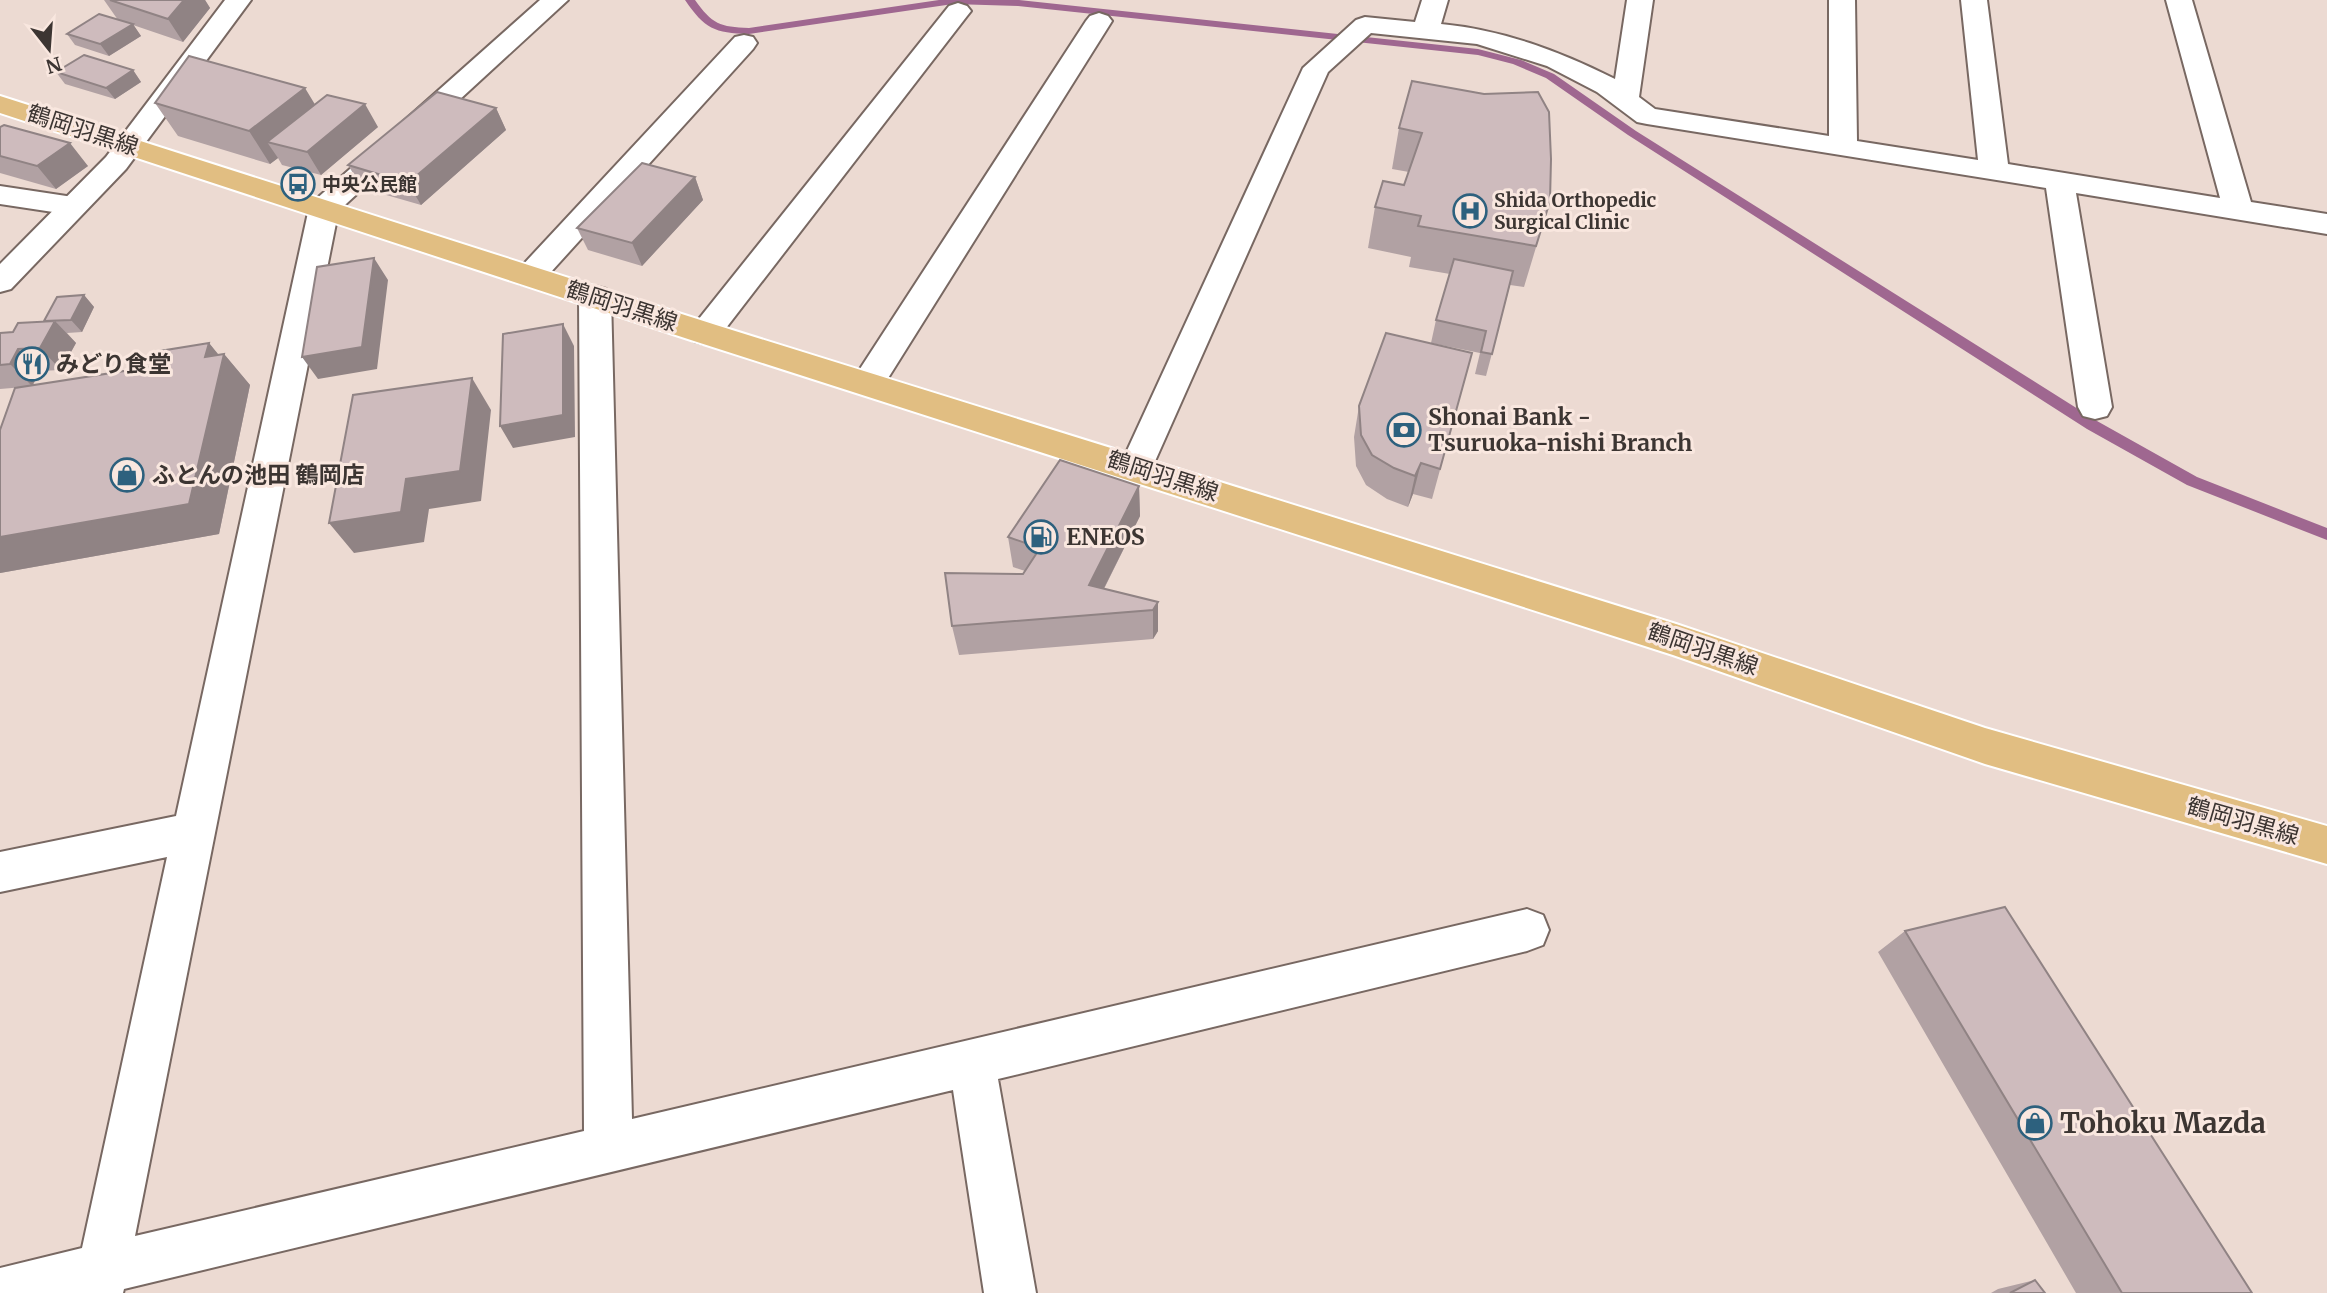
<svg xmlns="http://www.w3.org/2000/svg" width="2327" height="1293" font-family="Merriweather,'Noto Sans JP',serif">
<rect width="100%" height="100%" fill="#ecdad2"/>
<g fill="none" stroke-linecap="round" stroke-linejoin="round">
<path fill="#9f6790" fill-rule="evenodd" d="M685,0H695C712,24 720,27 749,28L939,0H1019L1478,49L1521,60L1554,74L1636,131L2097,421L2197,477L2327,528V540L2187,485L2087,429L1628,135L1546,78L1513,64L1478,55L1018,6L953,4L749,34C714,33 705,29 685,0Z"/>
<defs>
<path id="minor" d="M1422,0H1448L1441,24C1503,30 1559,51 1615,79L1627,0H1653L1639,97L1655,109L1829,136V0H1855L1857,141L1978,160L1961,0H1987L2008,164L2220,198L2166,0H2192L2251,202L2327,214V234L2076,193L2112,407L2107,416L2095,419L2083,416L2078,407L2046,188L1647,124L1637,122L1597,92L1547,66L1477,44L1371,33L1328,72L1148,477L1136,481L1124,477L1119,468L1303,68L1356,20L1365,17L1415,22Z
M958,3L967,6L971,11L967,16L716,341L705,344L694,341L689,333L694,325L949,6Z
M1099,13L1108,16L1112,21L880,391L868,395L856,391L851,383L856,375L1086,21L1090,16Z
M744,35L753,37L757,43L753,49L541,283L530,286L519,283L515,276L519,269L735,37Z
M0,186L73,197L83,199L88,206L83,213L73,215L0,204Z
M324,199L334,201L339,208L135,1236L584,1131L579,297L584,289L595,286L606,289L611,297L632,1119L1527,909L1543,915L1549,930L1543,945L1527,951L998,1079L1036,1293H984L953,1090L124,1289L123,1293H0V1268L82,1248L167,857L0,892V852L176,816L309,208L314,201Z"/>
<path id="tertiary" d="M225,0H251L126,169L11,289L0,292V264L106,157Z
M540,0H568L334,215L324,217L314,215L309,208L314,201Z"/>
<path id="primary" d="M0,96L716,325L1676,624L1985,728L2327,826V864L1985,764L1673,655L694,341L0,113Z"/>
</defs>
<use href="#minor" stroke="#786862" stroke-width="4"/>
<use href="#tertiary" stroke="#786862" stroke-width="4"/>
<use href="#primary" stroke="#fff" stroke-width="4"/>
<use href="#minor" fill="#fff" fill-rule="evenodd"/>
<use href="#tertiary" fill="#fff" fill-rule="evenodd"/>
<use href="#primary" fill="#e1be82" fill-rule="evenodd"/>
</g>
<path fill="#b1a1a3" d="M104,0H205L210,8L183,42L133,25L141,36L109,56L75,45L67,34L118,20Z
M133,70L141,82L115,99L65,84L56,72Z
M1412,81L1550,201L1524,287L1510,285L1486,376L1475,374L1480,353L1431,343L1436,320L1450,274L1409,267L1411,257L1368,248L1375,207L1404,185L1409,172L1392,169L1399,128Z
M155,103L315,105L378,127L321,175L282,165L278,158L270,164L178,136Z
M496,108L506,130L421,205L362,188L348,165Z
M0,127L88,166L56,189L0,173Z
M695,177L703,200L642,266L588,250L577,228Z
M84,295L94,307L82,332L67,333L76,343L61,370L40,371L33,385L156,366L209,343L218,355L224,354L250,385L219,534L0,573V430L24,387L0,389V333L13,332L44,321Z
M1472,353L1432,499L1413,494L1408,507L1387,499L1366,485L1356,466L1354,437L1359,406Z
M1139,486L1140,516L1104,589L1158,602V631L1153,639L959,655L952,626L1023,574L1025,571L1013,567L1008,537Z
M1905,931L2252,1293H2076L1878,952Z
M2035,1280L2045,1293H1991L1998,1289Z"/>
<path fill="#908384" d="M184,0H205L210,8L183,42L168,19Z
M133,24L141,36L109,56L100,44Z
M133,70L141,82L115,99L106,88Z
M305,88L325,121L267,142L278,158L270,164L249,131Z
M365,104L378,127L321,175L307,152Z
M496,108L506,130L421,205L408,183Z
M70,143L88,166L56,189L37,166Z
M695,177L703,200L642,266L632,243Z
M374,258L388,280L377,369L318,379L302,357Z
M84,295L94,307L82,332L71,320Z
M55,321L76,343L61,370L40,348Z
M563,324L574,346L575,437L513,448L500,426Z
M209,343L223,360L224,354L250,385L219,534L0,573V537L205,357Z
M18,349L40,371L32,386L10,364Z
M472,378L491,410L481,501L429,509L424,542L354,553L329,523Z
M1421,463L1413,494L1408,507L1415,476Z
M1139,486L1140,516L1091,614L1089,585Z
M1158,602V631L1153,639V610Z"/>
<path fill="#cebbbd" stroke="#908384" stroke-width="2" d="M110,0H184L168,19Z
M99,14L133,24L100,44L67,34Z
M84,55L133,70L106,88L56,72Z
M189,56L305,88L249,131L155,103Z
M1412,81L1484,94L1538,92L1549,112L1551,159L1550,201L1536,246L1418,226L1421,216L1375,207L1383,181L1404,185L1422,133L1399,128Z
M437,92L496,108L408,183L348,165Z
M327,95L365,104L307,152L267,142Z
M4,125L70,143L37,166L0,156V127Z
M642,163L695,177L632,243L577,228Z
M374,258L362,347L302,357L317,267Z
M1454,259L1513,271L1492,354L1481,352L1486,331L1436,320Z
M84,295L71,320L44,321L57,297Z
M55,321L40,348L18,349L10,364L0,365V333L13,332L18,323Z
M563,324V415L500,426L503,334Z
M1386,333L1472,353L1440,469L1421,463L1415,476L1394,468L1372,455L1361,435L1359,406Z
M209,343L205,357L224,354L189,504L0,537V430L15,388L156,366L160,351Z
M472,378L460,471L406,479L401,512L329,523L353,395Z
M1060,460L1139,486L1089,585L1158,602L1153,610L952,626L945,573L1023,574L1040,548L1008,537Z
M2005,907L2252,1293H2122L1905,931Z
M2035,1280L2045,1293H2010Z"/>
<defs>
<symbol id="bus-ring" viewBox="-11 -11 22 22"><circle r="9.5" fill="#f9e7df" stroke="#2d617e" stroke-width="1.5"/><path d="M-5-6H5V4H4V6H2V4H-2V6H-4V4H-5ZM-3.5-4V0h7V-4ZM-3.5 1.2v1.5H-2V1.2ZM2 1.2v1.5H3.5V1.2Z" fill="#2d617e"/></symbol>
<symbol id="hospital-ring" viewBox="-11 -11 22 22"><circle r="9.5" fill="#f9e7df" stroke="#2d617e" stroke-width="1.5"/><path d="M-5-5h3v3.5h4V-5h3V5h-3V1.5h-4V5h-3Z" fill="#2d617e"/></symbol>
<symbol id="restaurant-ring" viewBox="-11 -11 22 22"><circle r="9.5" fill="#f9e7df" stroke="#2d617e" stroke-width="1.5"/><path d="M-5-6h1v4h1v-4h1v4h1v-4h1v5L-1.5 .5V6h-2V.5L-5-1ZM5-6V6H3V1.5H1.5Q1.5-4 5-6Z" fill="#2d617e"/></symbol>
<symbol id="bank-ring" viewBox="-11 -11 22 22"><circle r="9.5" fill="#f9e7df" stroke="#2d617e" stroke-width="1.5"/><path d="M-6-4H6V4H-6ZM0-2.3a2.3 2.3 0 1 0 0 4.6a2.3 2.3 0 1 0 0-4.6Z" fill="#2d617e"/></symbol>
<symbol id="shop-ring" viewBox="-11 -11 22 22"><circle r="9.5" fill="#f9e7df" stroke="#2d617e" stroke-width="1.5"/><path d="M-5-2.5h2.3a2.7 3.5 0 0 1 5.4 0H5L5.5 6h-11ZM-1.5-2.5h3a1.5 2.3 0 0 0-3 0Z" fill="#2d617e"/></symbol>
<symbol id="fuel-ring" viewBox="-11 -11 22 22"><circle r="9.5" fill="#f9e7df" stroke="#2d617e" stroke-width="1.5"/><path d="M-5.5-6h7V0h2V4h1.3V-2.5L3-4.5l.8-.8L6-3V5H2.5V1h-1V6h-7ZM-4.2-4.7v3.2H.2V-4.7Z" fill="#2d617e"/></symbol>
</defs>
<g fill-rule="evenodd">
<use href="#bus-ring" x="279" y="165" width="38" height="38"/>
<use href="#hospital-ring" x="1451" y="192" width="38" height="38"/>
<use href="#restaurant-ring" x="13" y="345" width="38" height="38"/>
<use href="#bank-ring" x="1385" y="411" width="38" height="38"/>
<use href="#shop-ring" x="108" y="456" width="38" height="38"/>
<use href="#fuel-ring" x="1022" y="518" width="38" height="38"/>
<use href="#shop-ring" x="2016" y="1104" width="38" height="38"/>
</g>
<g text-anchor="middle" stroke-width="6" stroke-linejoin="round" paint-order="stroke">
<g font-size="19" font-weight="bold" fill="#3c3532" stroke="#f9e7df" text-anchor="start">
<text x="322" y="191">中央公民館</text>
<text x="1494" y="207">Shida Orthopedic<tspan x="1494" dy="22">Surgical Clinic</tspan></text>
</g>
<g font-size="23" fill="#3c3532" stroke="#f9e7df">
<text transform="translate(83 130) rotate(18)" y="8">鶴岡羽黒線</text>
<text transform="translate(622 306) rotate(18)" y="8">鶴岡羽黒線</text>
<text transform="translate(1163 476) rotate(18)" y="8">鶴岡羽黒線</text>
<text transform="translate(1703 649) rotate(19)" y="8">鶴岡羽黒線</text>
<text transform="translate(2243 821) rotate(16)" y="8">鶴岡羽黒線</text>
</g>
<g font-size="23" font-weight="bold" fill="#3c3532" stroke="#f9e7df" text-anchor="start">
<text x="56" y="372">みどり食堂</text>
<text x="1428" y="425">Shonai Bank -<tspan x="1428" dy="26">Tsuruoka-nishi Branch</tspan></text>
<text x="152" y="483">ふとんの池田 鶴岡店</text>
<text x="1066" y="545">ENEOS</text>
</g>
<g font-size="28" font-weight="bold" fill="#3c3532" stroke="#f9e7df" text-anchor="start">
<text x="2060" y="1133">Tohoku Mazda</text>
</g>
</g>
<g transform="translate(49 49) rotate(163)" stroke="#f9e7df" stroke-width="5" paint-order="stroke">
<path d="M0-5L12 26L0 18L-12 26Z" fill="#3c3532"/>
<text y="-10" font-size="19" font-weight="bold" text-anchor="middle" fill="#3c3532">N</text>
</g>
</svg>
